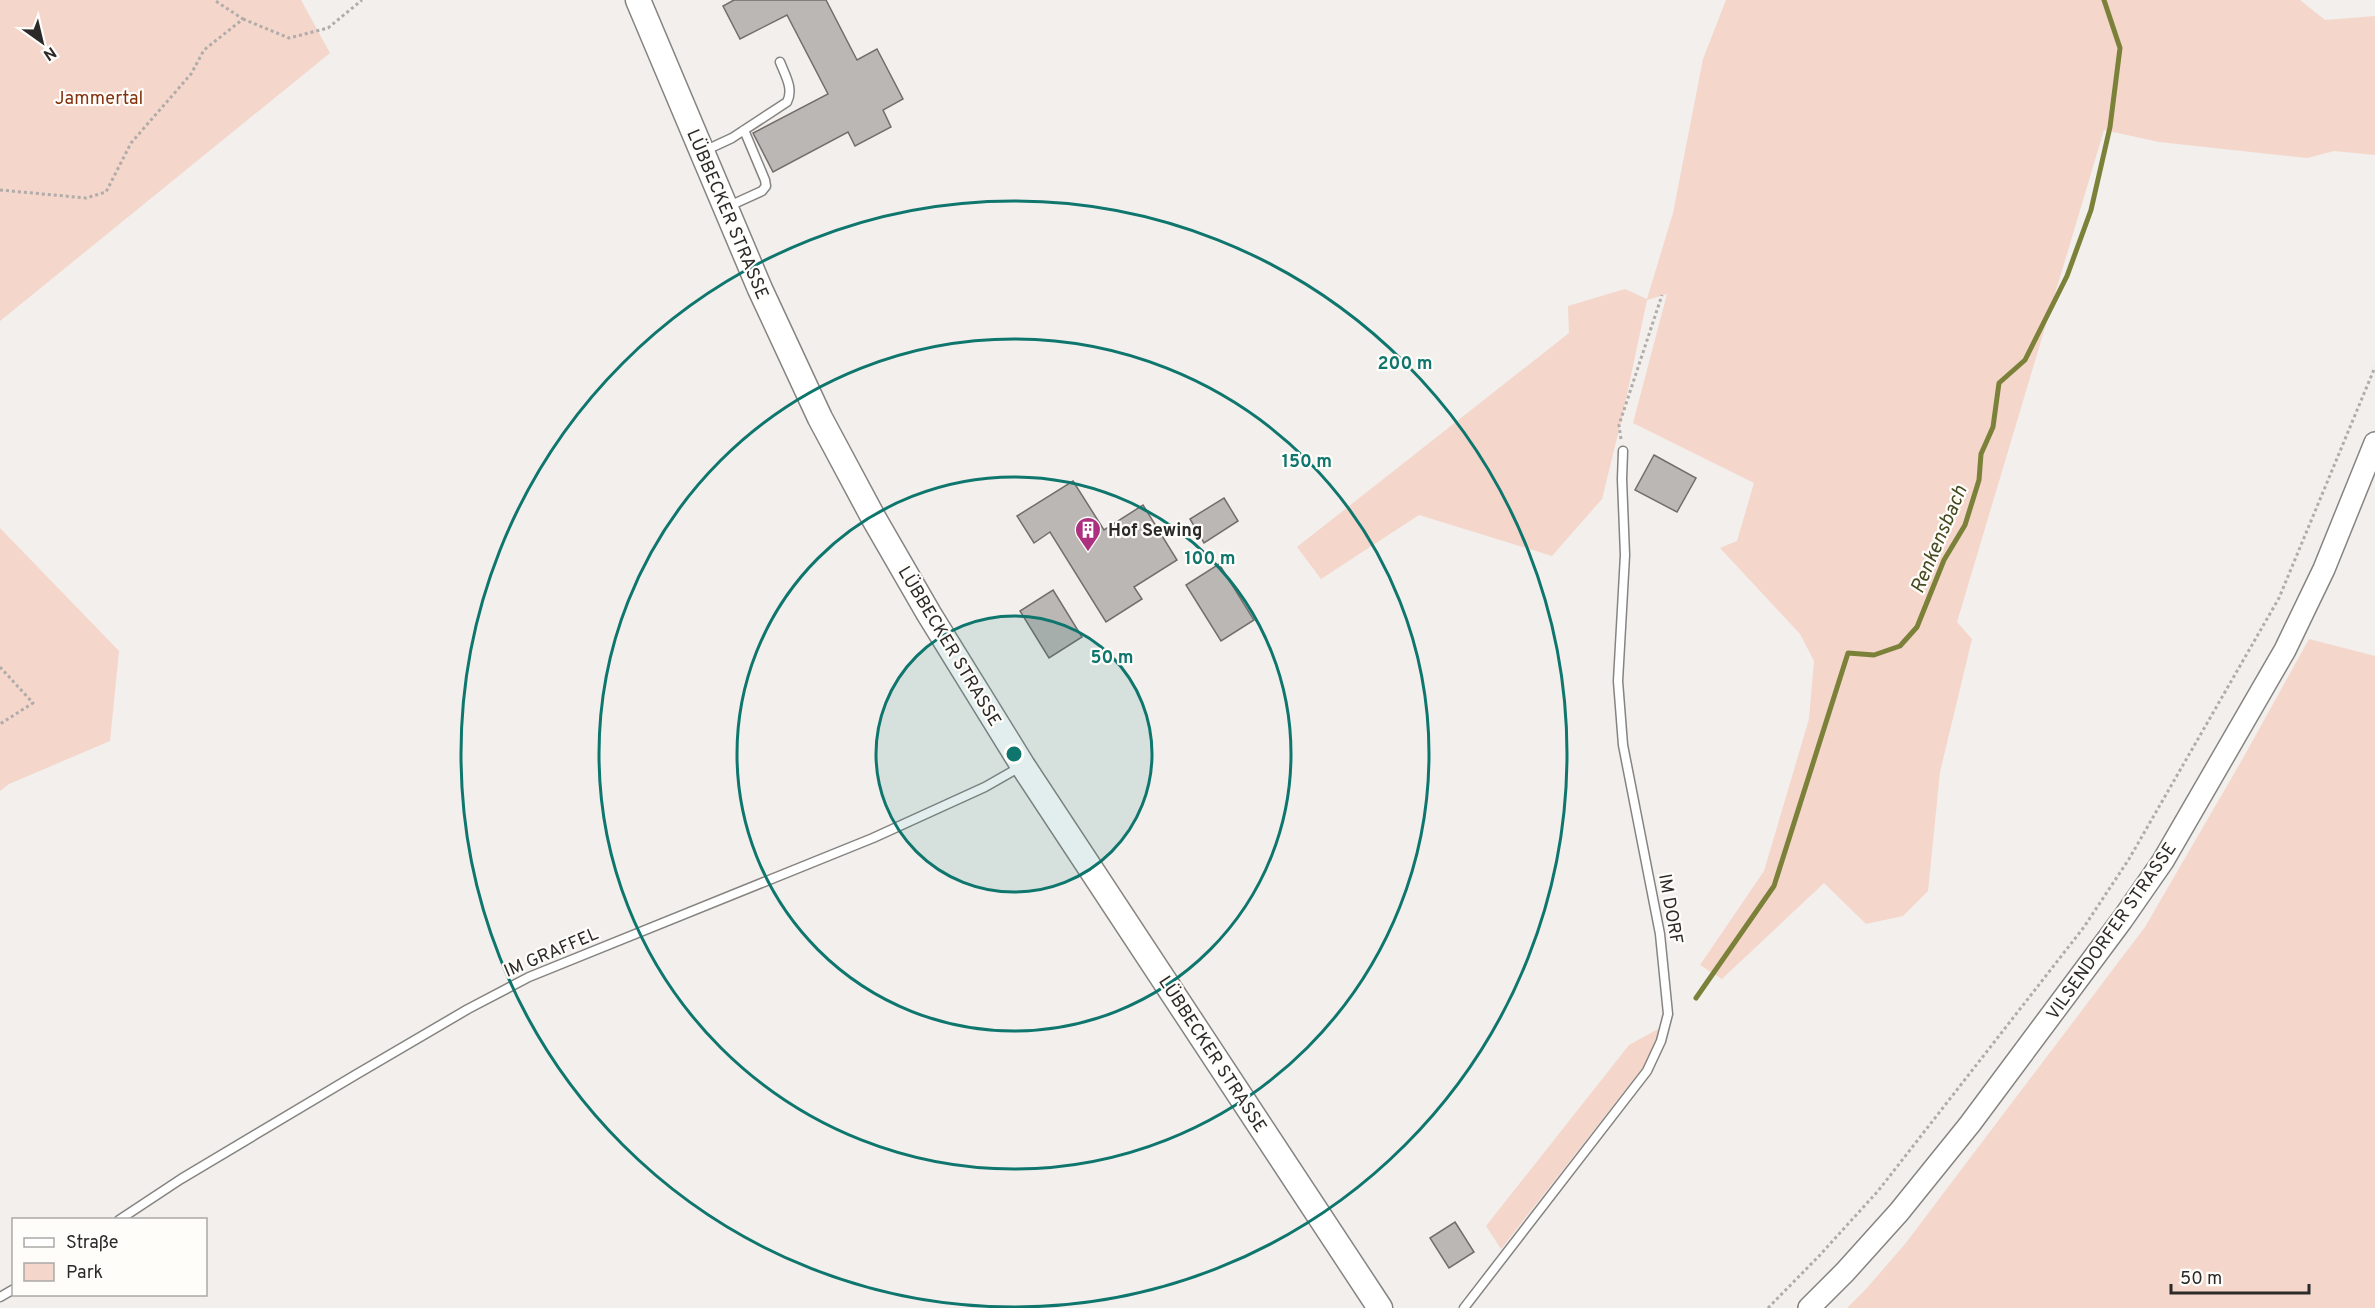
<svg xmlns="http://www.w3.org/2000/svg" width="2375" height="1308" font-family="Overpass,sans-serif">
<rect width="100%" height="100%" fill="#f2efec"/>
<path fill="#f5d6cb" d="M0,0H301L330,53L0,321Z
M1726,0H2300L2325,20L2375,16V155L2334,151L2307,158L2159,142L2104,130L1957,622L1972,639L1940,772L1928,891L1903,916L1866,924L1824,883L1722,979L1700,965L1764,871L1809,719L1814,661L1800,634L1720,548L1737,541L1754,483L1633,423L1667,294L1647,300L1622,418L1602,499L1552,556L1419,515L1321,579L1297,547L1569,333L1568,306L1625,289L1647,299L1673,213L1703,59Z
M0,528L119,651L110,741L9,784L0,791Z
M2309,639L2375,656V1308H1847L1866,1289L1905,1244L2145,927L2242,760Z
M1660,1028L1648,1061L1501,1249L1486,1226L1629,1045Z"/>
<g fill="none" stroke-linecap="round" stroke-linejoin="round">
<path stroke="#7c813a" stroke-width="5" d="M1696,998L1774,886L1848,653L1874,655L1900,646L1917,627L1944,560L1965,525L1979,480L1981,454L1993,427L1999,383L2025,360L2067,276L2091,210L2110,127L2120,48L2104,0"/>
</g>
<path fill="#bbb7b5" stroke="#716e6c" stroke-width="1.5" d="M734,0H826L857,60L877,49L903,99L883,110L891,127L855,146L848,132L773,172L753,133L828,94L787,15L740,39L723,6Z
M1654,455L1696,478L1677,512L1635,490Z
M1073,481L1104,530L1143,505L1177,560L1134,587L1142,599L1106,622L1050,532L1034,543L1017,516Z
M1224,498L1238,521L1204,543L1190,519Z
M1219,564L1254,620L1221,641L1186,585Z
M1053,590L1082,637L1049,658L1020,611Z
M1455,1222L1474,1252L1449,1268L1430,1238Z"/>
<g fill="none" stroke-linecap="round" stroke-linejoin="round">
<defs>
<path id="service" d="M704,151L732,138L787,102C794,89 785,75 780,62
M727,207L762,191L766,186L765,180L744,130
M119,1220L181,1179L357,1074L468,1009L529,977L873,838L985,787L1020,767
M0,1297L14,1289
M1464,1308L1647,1071L1661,1041L1668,1014L1660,934L1623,745L1618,681L1625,555L1622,479L1623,451"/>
<path id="tertiary" d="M1809,1308L1845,1272L1899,1212L1970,1124L2122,920L2163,861L2285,650L2324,569L2375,443"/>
<path id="secondary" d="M638,0L760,289L820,418L873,517L929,614L1023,766L1380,1308"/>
</defs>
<use href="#service" stroke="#868481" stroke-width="11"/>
<use href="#tertiary" stroke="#868481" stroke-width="24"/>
<use href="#secondary" stroke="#868481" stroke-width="27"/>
<path stroke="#afacaa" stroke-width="3" stroke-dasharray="3 3" stroke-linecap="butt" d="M243,19L289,38L328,28L362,0
M0,190L86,198L106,192L131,143L191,74L204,50L243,19L214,0
M1621,439L1619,425L1662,295
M0,667L33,703L0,724
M1768,1308L1819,1256L1878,1191L2084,927L2129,859L2279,598L2375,367"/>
<use href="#service" stroke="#fff" stroke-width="8"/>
<use href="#tertiary" stroke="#fff" stroke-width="21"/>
<use href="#secondary" stroke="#fff" stroke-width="24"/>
</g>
<circle cx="1014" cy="754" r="138" fill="#0f766e" fill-opacity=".12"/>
<g fill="none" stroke="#0f766e" stroke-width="3">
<circle cx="1014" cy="754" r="138"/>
<circle cx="1014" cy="754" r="277"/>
<circle cx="1014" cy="754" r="415"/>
<circle cx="1014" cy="754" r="553"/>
</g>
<defs>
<symbol id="building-pin" viewBox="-11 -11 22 30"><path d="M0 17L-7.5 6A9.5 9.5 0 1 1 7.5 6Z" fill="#ac2f80" stroke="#fffdf9"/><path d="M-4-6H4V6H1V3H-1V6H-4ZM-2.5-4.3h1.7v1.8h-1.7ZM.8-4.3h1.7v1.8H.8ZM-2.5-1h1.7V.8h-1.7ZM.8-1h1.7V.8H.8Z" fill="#fff"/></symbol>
</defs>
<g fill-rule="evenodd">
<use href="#building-pin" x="1073" y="515" width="30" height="40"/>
</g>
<g text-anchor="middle" stroke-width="4.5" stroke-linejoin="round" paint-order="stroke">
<g font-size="18" fill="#84310d" stroke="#fffdf9">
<text x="99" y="104">Jammertal</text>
</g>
<g font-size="18" fill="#2b2a29" stroke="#fffdf9">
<text transform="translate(728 214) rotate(67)" y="6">LÜBBECKER STRASSE</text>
<text transform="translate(950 646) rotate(59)" y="6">LÜBBECKER STRASSE</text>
<text transform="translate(1671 909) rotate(80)" y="6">IM DORF</text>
<text transform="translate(2111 931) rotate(-55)" y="6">VILSENDORFER STRASSE</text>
<text transform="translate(551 952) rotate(-23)" y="6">IM GRAFFEL</text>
<text transform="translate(1213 1054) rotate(57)" y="6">LÜBBECKER STRASSE</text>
</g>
<g font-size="18" font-weight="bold" fill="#2b2a29" stroke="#fffdf9" text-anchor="start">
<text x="1108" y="536">Hof Sewing</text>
</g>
<g font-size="20" font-style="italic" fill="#474b21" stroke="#fffdf9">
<text transform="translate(1938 539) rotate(-67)" y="7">Renkensbach</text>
</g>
</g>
<circle cx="1014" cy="754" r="9" fill="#0f766e" stroke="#fffdf9" stroke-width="3"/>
<g font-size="18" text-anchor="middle" font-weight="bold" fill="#0f766e" stroke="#fffdf9" stroke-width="4.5" stroke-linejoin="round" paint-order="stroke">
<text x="1405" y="369">200 m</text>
<text x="1307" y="467">150 m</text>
<text x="1210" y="564">100 m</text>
<text x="1112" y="663">50 m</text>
</g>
<rect x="12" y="1218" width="195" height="78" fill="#fffdf9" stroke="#aaa9a6" stroke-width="1.5"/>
<rect x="24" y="1238" width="30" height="9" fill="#ffffff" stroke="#aaa9a6" stroke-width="1.5"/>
<text x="66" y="1248" font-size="18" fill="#2b2a29">Straße</text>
<rect x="24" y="1263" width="30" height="18" fill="#f5d6cb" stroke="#aaa9a6" stroke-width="1.5"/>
<text x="66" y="1278" font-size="18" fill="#2b2a29">Park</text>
<g transform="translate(42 42) rotate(146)" stroke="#fffdf9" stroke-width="4.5" paint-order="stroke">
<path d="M0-4.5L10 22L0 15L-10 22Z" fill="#2b2a29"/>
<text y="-9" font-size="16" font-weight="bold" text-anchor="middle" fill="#2b2a29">N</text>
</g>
<path d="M2171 1284v9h138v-9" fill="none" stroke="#2b2a29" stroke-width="3"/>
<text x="2180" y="1284" font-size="18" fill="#2b2a29" stroke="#fffdf9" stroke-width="4.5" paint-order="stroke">50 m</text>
</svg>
